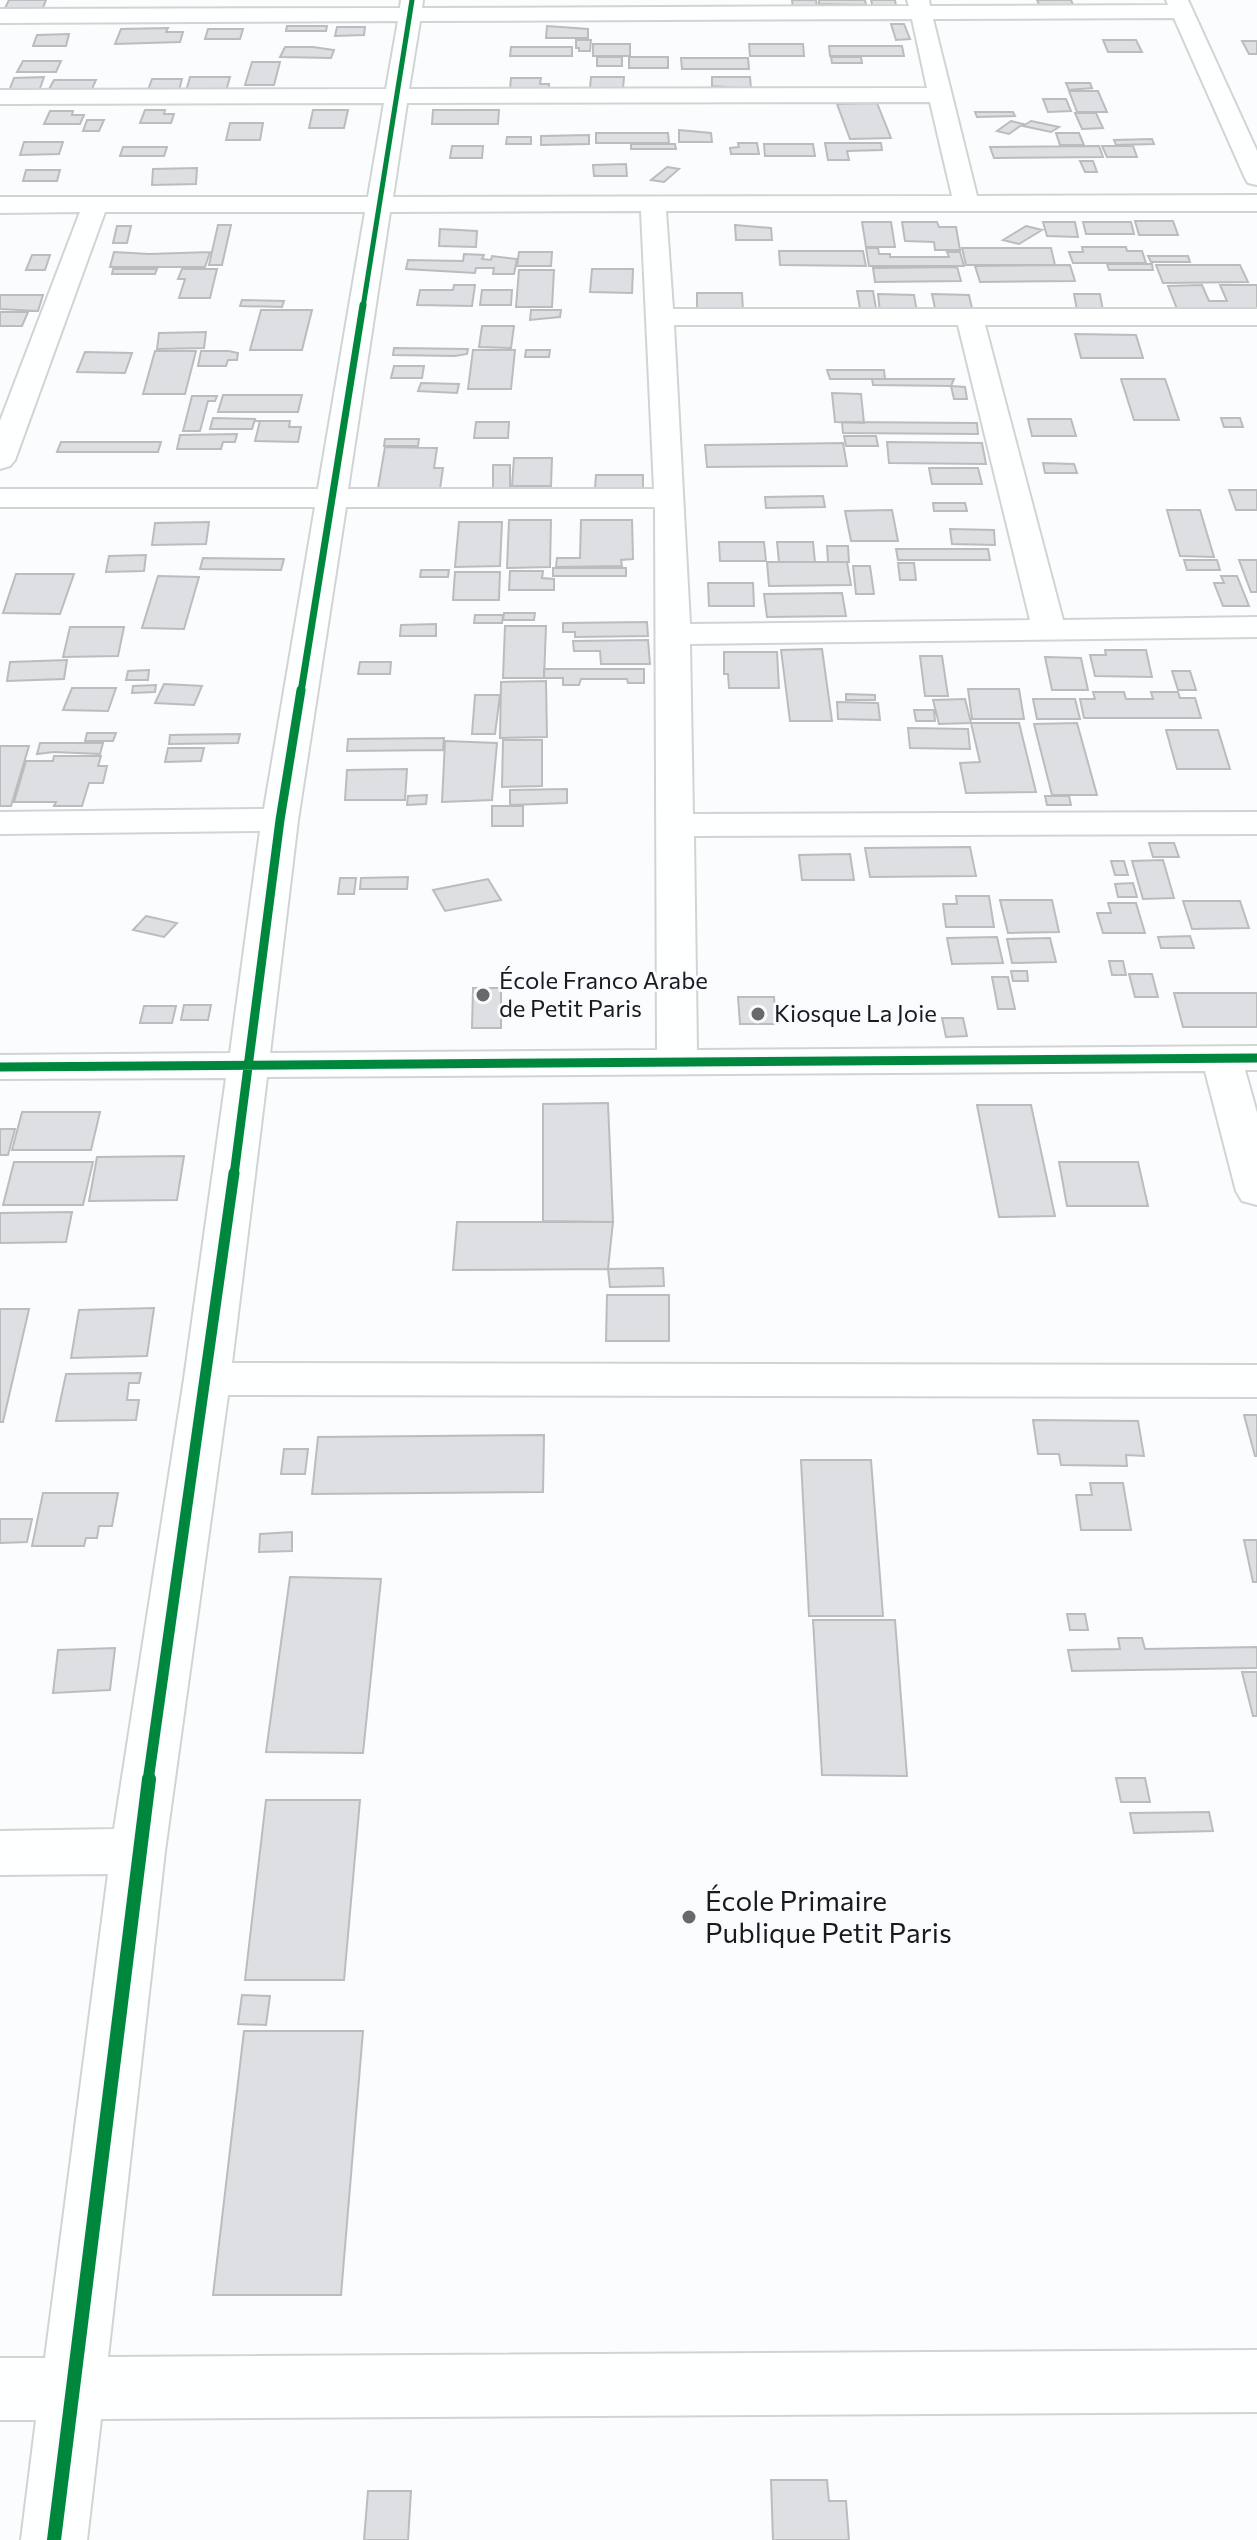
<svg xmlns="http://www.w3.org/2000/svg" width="1257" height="2540" font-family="Commissioner,sans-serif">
<rect width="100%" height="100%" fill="#fbfcfd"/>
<path fill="#dedfe2" stroke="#bbbcbe" stroke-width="2" d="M9,0H46L42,10H4Z
M792,0H816L817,8H793Z
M819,0H865L866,5L819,4Z
M871,0H895L896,6L873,8Z
M1037,0H1071L1074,7H1040Z
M891,24H904L910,39L896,40Z
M287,26H327L326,31H286Z
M547,26L588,29V38H546Z
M337,27H365L364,35L335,36Z
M168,28L166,32H183L180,42L115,44L121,29Z
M208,29H243L240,39H205Z
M69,34L66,46H33L37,35Z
M576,40H591L590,51H579V48H576Z
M1103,40H1136L1142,52H1108Z
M1242,41H1257V54H1249Z
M593,44H630V56H593Z
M749,44H803L804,56H750Z
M829,46H902L904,56H830Z
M285,47H313L334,50L331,58L280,57Z
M511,47H572V56H510Z
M597,57H622V66H597Z
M629,57H668V68H629Z
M831,57H861L862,63H832Z
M681,58H748L749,69H682Z
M23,61H61L56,72H17Z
M252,62H280L274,85H245Z
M44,77L39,91H9L14,78Z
M190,77H230L226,91H186Z
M591,77H624L623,89L590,88Z
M712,77H750L751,89L712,86Z
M511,78H541L540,84H549V89H510Z
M152,79H182L179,90H148Z
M54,80H96L91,91H48Z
M1066,83H1090L1092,88L1069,90Z
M1069,91H1098L1107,112H1077Z
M1043,99H1066L1071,111L1048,112Z
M877,103L891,138L850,139L837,104Z
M145,110H165L164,114H174L171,123H140Z
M313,110H348L344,128H309Z
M433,110H499L498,124H432Z
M50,111H73L72,115H84L80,124H44Z
M975,112H1013L1015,116L977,117Z
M1075,113H1096L1103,128L1082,129Z
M87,120H104L99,131H83Z
M1011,121L1023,124L1009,134L997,131Z
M1031,121L1059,127L1051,132L1023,126Z
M230,123H263L260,140H226Z
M679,130L711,133L712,142H679Z
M596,133H668L669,143H596Z
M1056,133H1079L1084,145H1060Z
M589,135V144L541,145V136Z
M507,137H531V144H506Z
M1152,139L1154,144L1116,145L1114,140Z
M24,142H63L59,154L20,155Z
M738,143H757L759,154H731L730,148L739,147Z
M825,143H881L882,150L847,151L849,160H828Z
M631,144H675L676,149H631Z
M764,144H813L815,156H765Z
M452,146H483L482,158H450Z
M1099,146L1103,157L994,158L990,147Z
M1102,146H1133L1137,157H1107Z
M123,147H167L164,156H120Z
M1080,161H1093L1097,172H1085Z
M626,164L627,176H594L593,165Z
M667,167L679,169L664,182L651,180Z
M197,168L196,184L152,185L153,169Z
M26,170H60L57,181H23Z
M1135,221H1173L1178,235H1139Z
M862,222H891L895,247H866Z
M902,222H937L939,227H956L960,250H935L934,242L905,241Z
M1043,222H1075L1078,237L1047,236Z
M1083,222H1131L1134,234H1086Z
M218,225H231L222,265H209Z
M735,225L771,228L772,240H736Z
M117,226H131L127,243H113Z
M1026,226L1042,230L1019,244L1003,240Z
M440,229L477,231L476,247L439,246Z
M1082,247H1126L1127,251H1142L1146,263H1073L1069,252H1083Z
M866,248H878L879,254H890V257H949L947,252H960L964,266H869Z
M962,248H1051L1055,265H966Z
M779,251H863L866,266L780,265Z
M114,252L149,254L210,252L205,267H110Z
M519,252H552L551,266H517Z
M464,254L484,255L482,259L491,260L492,256L517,259L514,274H493L494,268H476L475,273L406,269L408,260L463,261Z
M32,255H50L45,270H26Z
M1148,256H1188L1190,262H1151Z
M1107,264H1152L1153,270H1109Z
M1070,265L1075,281L980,282L975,266Z
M1156,265H1240L1248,282L1163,283Z
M957,267L961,281L875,282L873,268Z
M113,269H157L155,274H112Z
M182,269H217L210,298H179L185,279H178Z
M592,269H633L632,293L590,292Z
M519,270H554L552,307H516Z
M454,285H475L472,306L417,305L420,290H453Z
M1202,285L1209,301H1227L1220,285H1257V308L1177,309L1168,286Z
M482,290H512L511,305H480Z
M857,291H873L876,308H860Z
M697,293H742L743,311H697Z
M878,294L914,295L917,312H880Z
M932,294L969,295L973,313H936Z
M1074,294H1100L1103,311L1077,310Z
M0,295H43L38,311L0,309Z
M242,300L284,301L282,307L240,306Z
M261,310H312L302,350H250Z
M531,310H561L560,317L530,320Z
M0,312H28L22,326H0Z
M482,326H514L511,348L479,347Z
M206,332L204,348L157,349L159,333Z
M1075,334L1136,335L1143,358H1081Z
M394,348L468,349L467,354L455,356L393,355Z
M473,350H515L511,389H468Z
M526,350H550L549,357H525Z
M155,351H196L185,394H143Z
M201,351H229L238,353L237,360H228L226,366H198Z
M85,352L132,353L125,373L77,372Z
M394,366H424L422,378H391Z
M827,370H884L885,379H830Z
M872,379H954L951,386L873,385Z
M1121,379H1165L1179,420H1134Z
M421,383L459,384L457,393L418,391Z
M951,386L965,387L967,399H954Z
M832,393L861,394L864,423L835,422Z
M223,395H302L298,412H218Z
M192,396H217L215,401H208L200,431H183Z
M213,418L255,419L252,429H210Z
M1221,418H1240L1243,427H1224Z
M1028,419H1071L1076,436H1032Z
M255,421H290L289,427H301L298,442L255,441L260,421Z
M476,422H509L508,438H474Z
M842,422L977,423L978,434L843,433Z
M237,434L235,442H223L221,449H177L180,435Z
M844,436H876L878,446H846Z
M385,439H419L418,446H384Z
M61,442H161L158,452H57Z
M887,442L982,443L986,464L889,463Z
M843,443L847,466L707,467L705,445Z
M385,447L437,448L434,468H443L440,489L378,488Z
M514,458H552L551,486H512Z
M1043,463L1074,464L1077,473H1045Z
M493,465H510V489H493Z
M929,468H978L982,484H932Z
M596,475H643V489L595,488Z
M1229,490H1257V510H1236Z
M823,496L825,507L766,508L765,497Z
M933,503H965L967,511H934Z
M892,510L898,541H851L845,511Z
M1167,510H1200L1214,557L1180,556Z
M509,520H551L550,567L507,568Z
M581,520H632L633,559L621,560L622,566L556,567L557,558H580Z
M209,522L206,544L152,545L155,523Z
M459,522H502L500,566L455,567Z
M950,529L994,530L995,545L952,544Z
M719,542H764L766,561H720Z
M777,542H813L815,562H779Z
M827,546H848L849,562H828Z
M896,549H988L990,560H898Z
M146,555L144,571L106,572L109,556Z
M203,558L284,559L281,570L200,569Z
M1184,560H1217L1220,570H1187Z
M1239,560H1257V592H1251Z
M767,562H847L851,585L769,586Z
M898,563H914L916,580H900Z
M853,566H870L874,594H856Z
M553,568H626V576H553Z
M421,570H449L448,577H420Z
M510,571H543L542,578L554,579V590H509Z
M455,572H500L499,600H453Z
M16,574H74L60,614L3,613Z
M158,576L199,577L184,629L142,628Z
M1221,576H1237L1249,606H1223L1214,583H1224Z
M708,583H753L754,606H709Z
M842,593L846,616L767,617L764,594Z
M504,613H535L534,620H503Z
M475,615H503L502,623H474Z
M647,622L648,636L575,637V632H563V623Z
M436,624V636H400L401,625Z
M505,626H546L544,678H503Z
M70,627H124L118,656L63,657Z
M648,640L650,664H601L600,651H574L573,641Z
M822,649L832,721H790L781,650Z
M1105,650H1146L1152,677L1095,676L1090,655H1106Z
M724,652H777L779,688H729L728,674H724Z
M920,656H942L948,696H925Z
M1045,657L1081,658L1088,690H1052Z
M67,660L64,679L7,681L10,662Z
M360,662H391L390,674H358Z
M544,669H644V683H628L627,679H581L579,685H563V678H544Z
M149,670L148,680H126L128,671Z
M1172,671H1190L1196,690H1178Z
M546,681L547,737L500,738L501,682Z
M164,684L202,686L194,705L155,703Z
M156,685L155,692L132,693L133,686Z
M72,688H116L108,711L63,710Z
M968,689H1019L1024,719H972Z
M1093,692H1124L1126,699H1153L1151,692H1178L1180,698H1195L1201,718H1084L1080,699H1095Z
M846,694L875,695V700H846Z
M475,695H500L495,734H472Z
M965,699L971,723L939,724L933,700Z
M1033,699H1075L1080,719H1037Z
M837,702L878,703L880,720L838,719Z
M914,710H934L935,721H916Z
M971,723H1019L1036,792L966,793L960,763L980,762Z
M1077,723L1097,795H1052L1034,724Z
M908,728L968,729L970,749L910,748Z
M1166,730H1218L1230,769H1177Z
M87,733H116L113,741H85Z
M240,734L238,743L169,744L170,735Z
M444,738L443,750L347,751L348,739Z
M503,740H542V786L502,787Z
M445,741L497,743L492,800L442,802Z
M40,743H103L100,754L54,752L37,754Z
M0,746H29L11,806H0Z
M168,748H204L201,761L165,762Z
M54,756H101L98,766H107L103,783H89L82,806H54L56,802H14L26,761H53Z
M407,769L405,800H345L347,770Z
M567,789V803L510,805V790Z
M427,795L426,804L407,805L408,796Z
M1045,796H1069L1071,805H1047Z
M492,806H523V826H492Z
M1149,843H1174L1179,857H1153Z
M970,847L976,876L870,877L865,848Z
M850,854L854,880H802L799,855Z
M1163,860L1174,898L1143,899L1132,861Z
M1111,861H1124L1128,875H1115Z
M408,877L407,889H360L361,878Z
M340,878H356L354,894H338Z
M488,879L501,900L445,911L433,890Z
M1133,883L1137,897H1118L1115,884Z
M956,896H989L994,927H946L943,904H957Z
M1000,900H1052L1059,932L1008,933Z
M1183,901H1240L1249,928L1192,929Z
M1108,903H1136L1145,933H1103L1097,913H1111Z
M146,916L177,923L164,937L133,930Z
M1190,936L1194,948H1161L1158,937Z
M997,937L1003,963L952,964L947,938Z
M1050,938L1056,962L1012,963L1007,939Z
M1109,961H1123L1126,975H1112Z
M1011,971H1027L1028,981H1013Z
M1129,974H1152L1158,997H1135Z
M992,977H1008L1015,1009H998Z
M473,988H505L501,991V1028H472Z
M1174,993H1257V1027H1183Z
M738,997H774L776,1024H740Z
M184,1005H211L208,1020H181Z
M144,1006H176L172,1023H140Z
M942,1018H963L967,1036L946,1037Z
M608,1103L613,1222L543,1221V1104Z
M977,1105H1031L1055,1216L999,1217Z
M22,1112H100L91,1150H12Z
M0,1129H15L8,1155H0Z
M184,1156L177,1200L89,1201L97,1157Z
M14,1162H93L83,1205H3Z
M1059,1162H1138L1148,1206H1067Z
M72,1212L66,1242L0,1243V1213Z
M457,1222H613L608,1269L453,1270Z
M663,1268L664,1286L610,1287L608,1269Z
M607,1295H669V1341H606Z
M154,1308L147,1356L71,1358L79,1310Z
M0,1309H29L3,1422H0Z
M141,1373L139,1383H129L127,1400H139L136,1420L56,1421L66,1374Z
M1244,1415H1257V1456H1255Z
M1033,1420L1138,1421L1144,1456L1126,1455L1127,1466L1061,1465L1059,1454H1038Z
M544,1435L543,1492L312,1494L318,1437Z
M284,1449H308L305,1474H281Z
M801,1460H871L883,1616H809Z
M1090,1483H1123L1131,1530H1081L1076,1495H1092Z
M43,1493H118L112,1526H99L97,1538H86L84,1546H32Z
M0,1519H32L27,1542L0,1543Z
M292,1532V1551L259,1552L260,1534Z
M1244,1540H1257V1582H1253Z
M290,1577L381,1579L363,1753L266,1752Z
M1067,1614H1085L1088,1630H1070Z
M813,1620H895L907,1776L822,1775Z
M1118,1638H1142L1145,1649L1257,1647V1668L1072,1671L1068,1650L1120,1649Z
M115,1648L110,1690L53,1693L58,1650Z
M1242,1672H1257V1716H1253Z
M1116,1778H1145L1150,1802H1121Z
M266,1800H360L344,1980H245Z
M1209,1812L1213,1831L1134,1833L1130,1813Z
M242,1995L270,1996L266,2025L238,2024Z
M244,2031H363L341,2295H213Z
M771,2480H827L829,2501H846L849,2540H773Z
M368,2491H411L408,2540H364Z"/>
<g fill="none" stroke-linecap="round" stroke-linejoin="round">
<defs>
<path id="street" d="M401,0H423L422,8L909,6L907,0H929L930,6L1168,5L1166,0H1188L1257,151V185L1248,183L1245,178L1174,18L933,19L977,196L1257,195V211H666L673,309H1257V325H985L1063,620L1257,617V637L690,644L693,814L1257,812V834L694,836L697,1050L1257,1046V1070H1245L1257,1113V1205L1242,1201L1236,1191L1205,1071L267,1077L232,1363L1257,1365V1397L228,1395L165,1851L108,2357L1257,2350V2412L101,2419L87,2540H21L36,2420H0V2358H45L108,1874L0,1875V1831L114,1829L184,1379L226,1078L0,1079V1055L230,1053L260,831L0,834V812L264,809L315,507H0V489H318L365,212H105L15,460L10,466L0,469V421L80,212L0,213V197H368L384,103L0,104V90L386,89L398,21L0,23V9L400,8ZM912,19L927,88L409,89L420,21ZM930,102L952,196L393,197L407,103ZM641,211L654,489H348L390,212ZM674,325H958L1030,620L690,624ZM346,507H655L657,1050L270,1053L298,820Z"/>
</defs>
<use href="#street" stroke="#d2d3d5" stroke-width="4"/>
<use href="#street" fill="#feffff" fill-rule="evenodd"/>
<defs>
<path id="cycleway-far4" d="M363,307L412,0"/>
<path id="cycleway-far3" d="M301,692L363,305"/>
<path id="cycleway-far2" d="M0,1067L1257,1058
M234,1175L280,820L301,690"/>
<path id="cycleway-far1" d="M148,1781L234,1173"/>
<path id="cycleway" d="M54,2540L149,1779"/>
</defs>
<use href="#cycleway-far4" stroke="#fafbfe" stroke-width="8"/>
<use href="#cycleway-far3" stroke="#fafbfe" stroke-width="10"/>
<use href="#cycleway-far2" stroke="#fafbfe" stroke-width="13"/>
<use href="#cycleway-far1" stroke="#fafbfe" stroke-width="16"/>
<use href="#cycleway" stroke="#fafbfe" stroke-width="19"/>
<use href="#cycleway-far4" stroke="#00873e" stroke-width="5"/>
<use href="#cycleway-far3" stroke="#00873e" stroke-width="7"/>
<use href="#cycleway-far2" stroke="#00873e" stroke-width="9"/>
<use href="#cycleway-far1" stroke="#00873e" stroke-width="11"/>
<use href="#cycleway" stroke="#00873e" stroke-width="14"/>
</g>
<g fill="#68696b" stroke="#fafbfe" stroke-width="3">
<circle cx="483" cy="995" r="8"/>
<circle cx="758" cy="1014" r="8"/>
<circle cx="689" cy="1917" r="8"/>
</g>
<g text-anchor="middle" stroke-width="6" stroke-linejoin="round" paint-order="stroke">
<g font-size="24" fill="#191a1d" stroke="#fafbfe" text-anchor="start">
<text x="499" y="989">École Franco Arabe<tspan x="499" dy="28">de Petit Paris</tspan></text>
<text x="774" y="1022">Kiosque La Joie</text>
</g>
<g font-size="28" fill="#191a1d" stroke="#fafbfe" text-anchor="start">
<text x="705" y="1911">École Primaire<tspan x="705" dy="32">Publique Petit Paris</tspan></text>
</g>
</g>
</svg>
